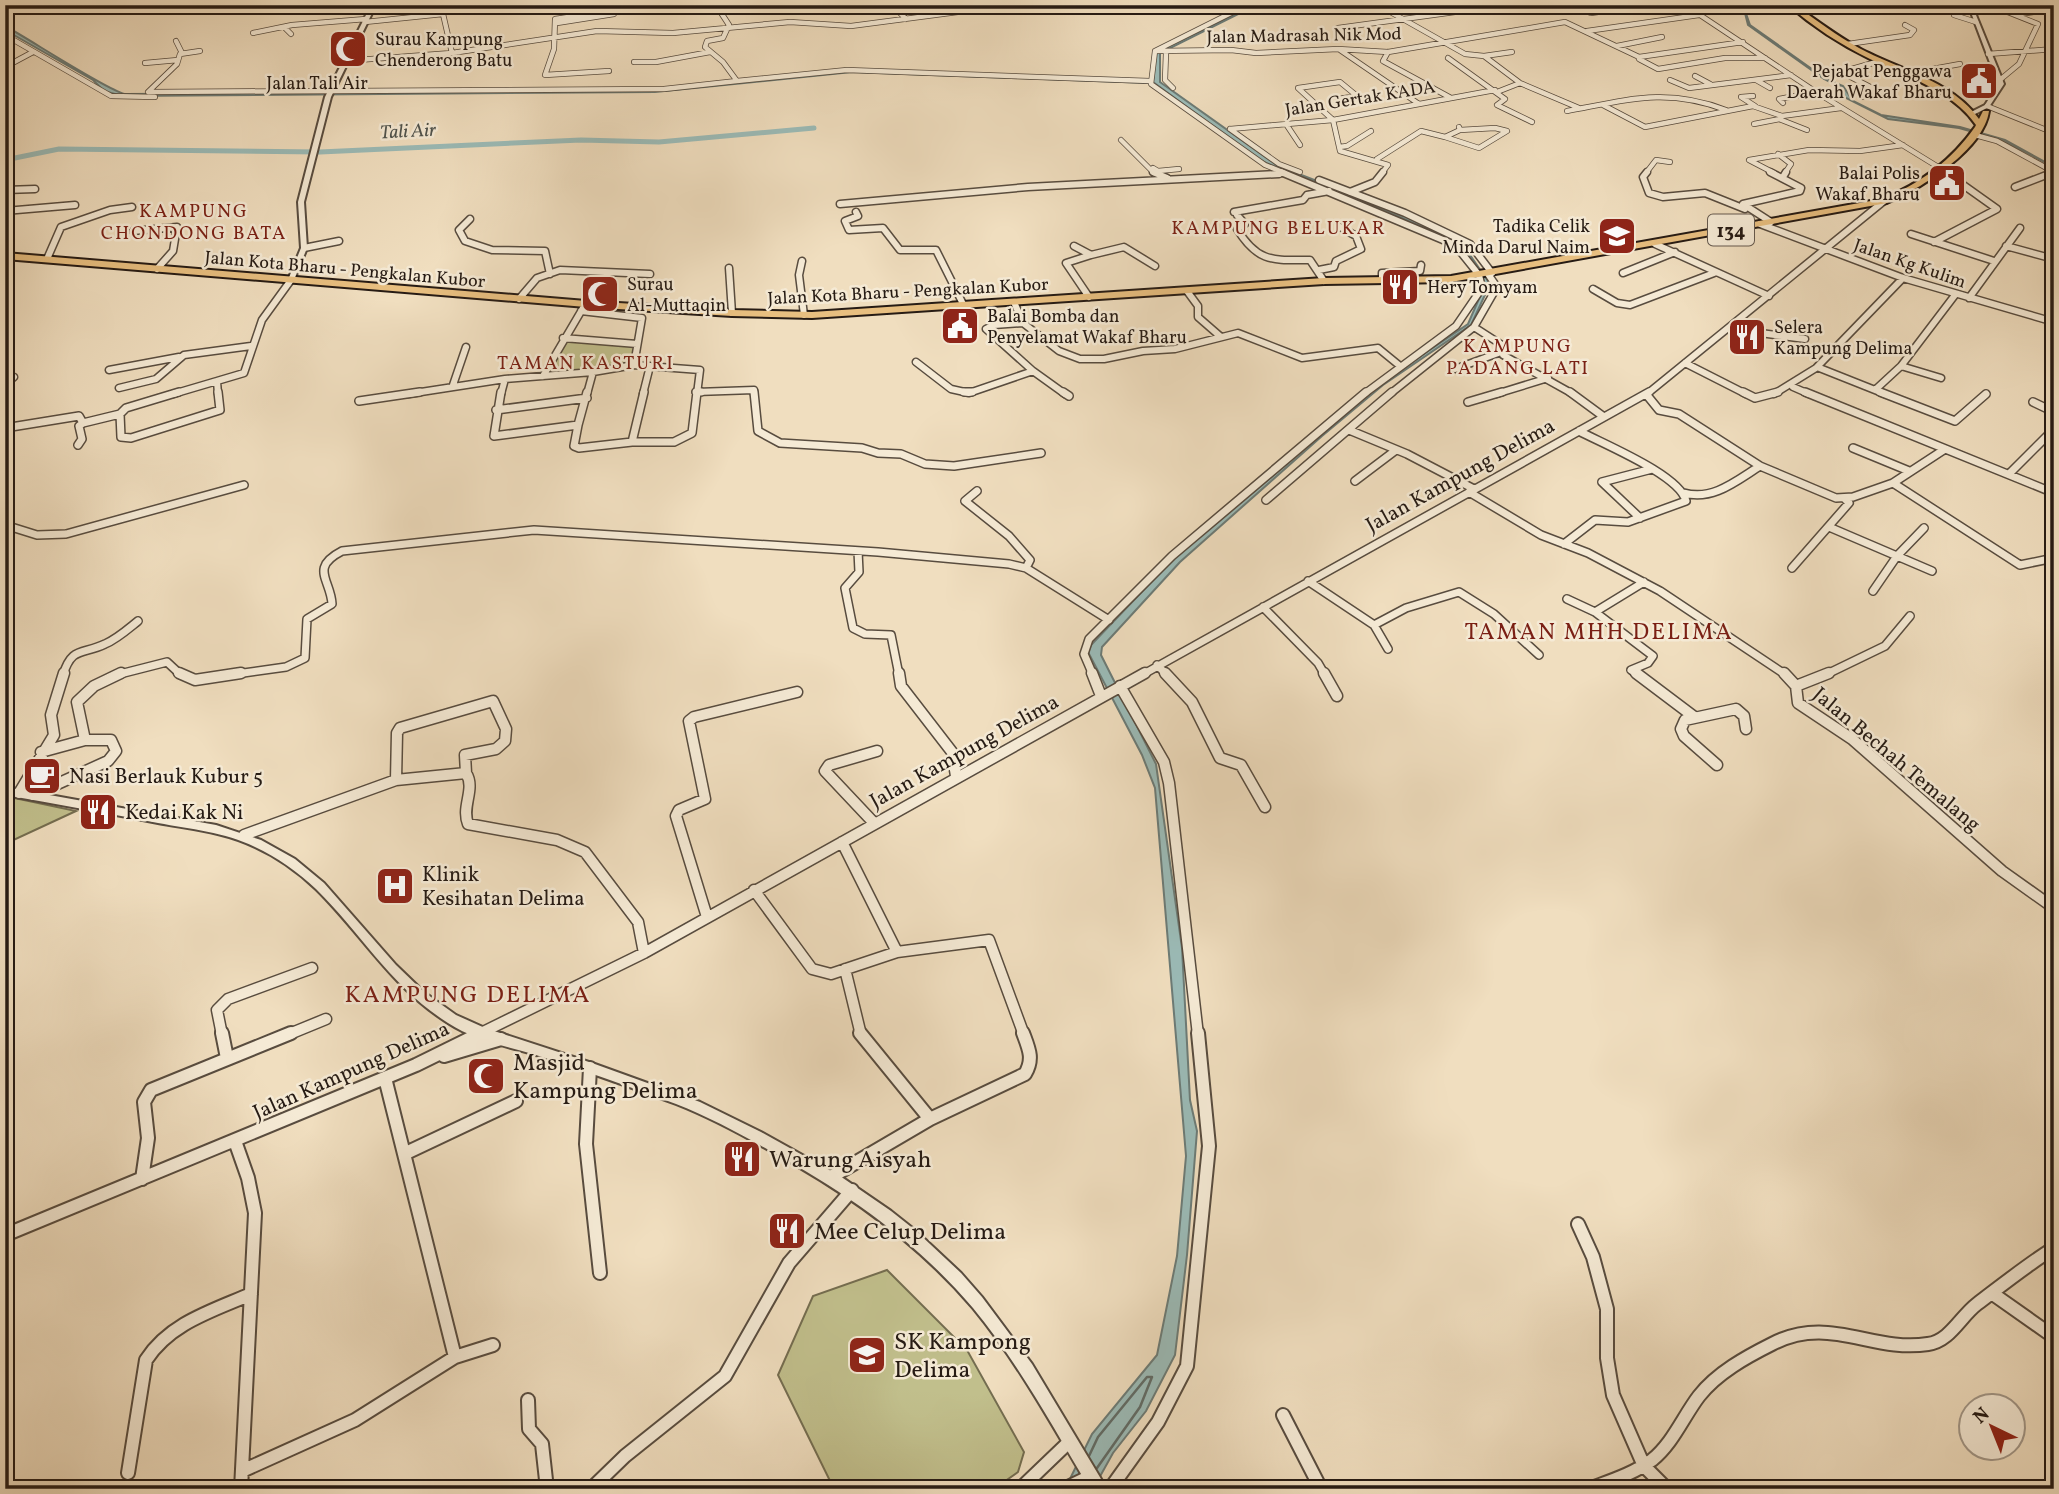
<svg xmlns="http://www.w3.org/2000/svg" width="2059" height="1494" font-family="Vollkorn,serif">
<rect width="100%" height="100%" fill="#f0debf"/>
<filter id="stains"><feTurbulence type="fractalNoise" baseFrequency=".00286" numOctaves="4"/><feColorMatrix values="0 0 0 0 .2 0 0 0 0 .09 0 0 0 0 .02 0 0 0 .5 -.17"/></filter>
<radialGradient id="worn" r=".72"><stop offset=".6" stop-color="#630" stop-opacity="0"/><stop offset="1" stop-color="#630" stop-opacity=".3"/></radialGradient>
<path fill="#c1bf8c" stroke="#746d50" stroke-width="2" d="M563,338L637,344L634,365L543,376Z
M5,796L76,811L5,844Z
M887,1270L967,1350L1024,1452L1018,1472L994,1489H834L778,1375L813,1296Z"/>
<path fill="#9bbbb7" stroke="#6c7b76" stroke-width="2" d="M1253,5H1256L1160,53V82L1278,166L1405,215L1461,242L1490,284L1471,325L1383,385L1322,436L1180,562L1102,647L1101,655L1156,764L1182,948L1190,1100L1197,1131L1187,1255L1175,1355L1146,1411L1113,1453L1093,1489H1065L1092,1434L1157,1355L1177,1256L1186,1156L1155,788L1142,755L1088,652L1091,645L1176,556L1379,384L1468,324L1485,285L1457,243L1400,217L1259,160L1153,82L1154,53Z
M1743,5L1750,25L1826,79L1843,86L1853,101L1881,115L1960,127L2005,140L2054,167L2002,140L1959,128L1888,119L1844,97V89L1824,79L1748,25Z
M5,26C26,37 113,94 126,94L645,91L847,71L1149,83L852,72L655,92L122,96L104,91L93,80L5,30Z"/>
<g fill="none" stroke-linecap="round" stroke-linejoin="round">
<path stroke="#606b66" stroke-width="2.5" d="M1089,1456L1098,1437L1147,1377H1152L1140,1407L1097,1468"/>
<path stroke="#9bbbb7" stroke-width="5" d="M5,160L59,149L320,152L581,140L659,142L814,128"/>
<defs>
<path id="minor-far4" d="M840,5L841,8
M892,5L906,19
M1247,5L1155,51L1151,84L1265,165L1285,173
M1378,5L1465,54L1484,56
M1565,5L1591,13L1649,5
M1685,5L1816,92L1948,173
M1927,5L1939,10
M1990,5L2038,24L2019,64L2001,79
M2019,14L2048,10
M1954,15L1976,22
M365,22L443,14L452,53
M557,23L614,14L615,10L555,19L554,49L545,75L609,71
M284,27L291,34
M1338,28L1506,5
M1587,31L1699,15
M253,33L292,25L366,19
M5,35L111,96L155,97
M176,41L182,53
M1848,44L1910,35L1914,30L1905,25
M1617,46L1662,37
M1340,50L1419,104
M200,51L180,54L177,64L148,92L664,89L737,81L723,62L705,47L707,41L723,38L729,25L716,5
M1155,51L1231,50L1256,53L1338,49L1388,52L1565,22L1639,57L1743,42
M1388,52L1383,61L1451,98
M1512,52L1484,56L1520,83L1579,108
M1166,53L1165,80L1173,88
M1988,54L2054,49
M1641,57L1639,59L1658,69L1725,58H1765
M1448,58L1505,99L1497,105L1532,122
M344,61L452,53L597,31L673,33L790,22L851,26L1011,5
M634,62H656L710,52
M145,63L178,60
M5,67L33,52
M1905,74L1960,64
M1695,76L1710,84
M1670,80L1689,88L1791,75
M1756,80L1770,88
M737,81L847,70L1150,81
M1497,92L1520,83
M1753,96L1741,97L1755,106
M1861,97L1880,92L1841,72L1880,61
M1338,99L1357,96L1340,82L1298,88L1333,120L1340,151L1388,165L1382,173
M1783,103L1779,99L1816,92
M1603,105L1645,127L1753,106L1782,116L1841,108
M1987,106L2054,133
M1567,111C1627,100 1666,87 1726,110
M1779,119L1807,130
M1286,124L1300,145
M1754,124L1780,119
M1230,129L1279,164L1300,172
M1230,129L1333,120L1495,90
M1975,135L1997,141L2054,172
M1445,137L1479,148L1507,131L1495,128L1460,130
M1121,140L1154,173
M1339,147L1347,146L1371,131
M1778,154L1791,164L1785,173
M1377,159L1421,131L1445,137L1460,130L1459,127
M1153,168L1158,171L1179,169
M1646,173L1656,160L1670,162
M1774,173L1749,160L1809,150L1860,151L1903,145
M2051,173L2054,172"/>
<path id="minor-far3" d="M1153,172L1167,178
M1281,172L1455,245L1479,275L1482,288L1456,326L1364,394
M1647,172L1643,177L1649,193L1663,197L1705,193L1745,209
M1770,172L1801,188L1800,191L1743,204L1771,222
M1783,177L1786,172
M1319,180L1405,213L1470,244L1492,273
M2015,187L2054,172
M5,190L35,189
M1350,192L1375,182L1383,172
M840,204L1028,187L1279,174
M5,211L75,205
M856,212L858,216L845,221L849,230L883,228L900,250H936L964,306
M1234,212L1303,200L1307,195L1329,191
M1237,215L1245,224L1237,229C1258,263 1273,260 1310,260L1324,281
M470,219L459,230L465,241L492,250L545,251L550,274
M1760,224L1903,278L2054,322
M133,231L177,227L173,251L157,269
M1911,234L1994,261
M1934,242L1997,209L1945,172
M1655,244L1769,296
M1074,246L1091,255L1066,263L1089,297
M2006,246L2054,259
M304,248L339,241
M1091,255L1124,247L1155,266
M47,259L61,227L110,210L132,207
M802,261L799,275L804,315
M729,268L732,313
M1319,270L1334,267L1336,261L1361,249L1356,236L1340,227
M1623,273L1675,252
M1382,280V273L1420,271L1421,265
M1593,289L1617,303L1630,305L1714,273
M1187,291L1198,306V317L1221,337
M1969,298L2020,228
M519,299L537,278L560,270L650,274
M1014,302L1023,323L1059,351L1080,359H1104L1143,351L1175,349L1238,333L1302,358L1378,348L1400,366
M581,311L642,318L634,365
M1736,322L1753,332L1805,339
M1023,323L994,325L986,329L1033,371L1065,394
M1474,327L1502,345L1503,355L1573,394
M563,338L637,344
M916,362L951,389L969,393L1033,371
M1685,363L1746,394
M1901,366L1941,378
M1817,367L1885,394
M1455,369L1501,352
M109,370L179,357
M593,372L634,365L700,370L697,394
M543,376L583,308
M217,381L218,394
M217,381L244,373L262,320L291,280
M5,385L14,377
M453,385L466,347
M1793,387L1809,394
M119,388L156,379L184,355L251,346
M1875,390L1901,366L1955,295
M696,392L754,390V394
M173,394L217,381
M408,394L505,379
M501,394L505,379L593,372L587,394
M643,394L650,366
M1390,394L1474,327L1497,287L1488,274
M1496,394L1548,378
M1647,394L1884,201
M1774,394L1816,368L1903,278"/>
<path id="minor-far2" d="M179,392L126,408L120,414L121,437L131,438L220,410L218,392
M501,392L494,436L578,425L587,392
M696,392H701
M754,392L758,431L780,443L862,448L878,453L901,454L925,464L954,466L1041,453
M964,392H972
M1063,392L1069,396
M1570,392L1604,417
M1743,392L1755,398L1778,392
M1805,392L2054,493
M1880,392L1955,421L1986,394
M1646,394L1659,410L1679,414L1760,466L1836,498L1853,497L1893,483L1945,449
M359,401L420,392
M1468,402L1502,392
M2033,402L2054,412
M496,410L587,398
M578,425L574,446L579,448L632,442H674L692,433L697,392
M5,428L79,416L83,423L120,414
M1349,430L1407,454L1474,489
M632,442L644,392
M78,445L82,439L79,426L83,423
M1853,448L1909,471
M2009,474L2054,429
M1355,481L1396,450
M1893,483L2020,565L2054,558
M977,491L965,501L1009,536L1030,560L1026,568
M1469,492L1541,535L1588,553L1660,591L1786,675
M1684,493C1713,501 1736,481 1760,466
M1266,500L1392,392
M1640,518L1602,482L1652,469
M5,525L37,535L66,534L244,485
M1829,527L1932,571
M1564,544L1595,520L1628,522L1686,501C1680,475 1603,444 1579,431
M858,551L859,572L845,588L853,628L865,634L891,635L899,675
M1792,568L1849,503L1845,499
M1308,581L1374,625L1388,649
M1873,591L1897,556L1924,528
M2051,598L2054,599
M1567,599L1595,612
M1263,607L1318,663L1325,675
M1374,625L1406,608L1459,592L1494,614L1539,655
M1157,665L1167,675
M63,675C72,646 82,655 105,644C117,639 128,629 138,621
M116,675L167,662L181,675
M229,675L286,667L305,658L307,619L332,604C331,580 309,568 342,551L534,530L878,552L1009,564L1026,568L1109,620
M1093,675L1084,654L1089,639L1172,556L1366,392
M1142,675L1649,392
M1638,675L1631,670L1648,663L1653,656L1595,612L1644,582
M1825,675L1885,646L1910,616"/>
<path id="minor-far1" d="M179,673L195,680L241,673
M899,673L901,686L952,752L956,776
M1092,673L1101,696
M1165,673L1192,702L1220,758L1241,765L1265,807
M1324,673L1337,696
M1636,673L1693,716
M1784,673L1796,686L1798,703L1852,739L2002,871L2054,908
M1120,686L1164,762L1169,783L1198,1035
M1796,686L1829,673
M85,740L77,702L94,686L121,673
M1717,765L1684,736L1681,729L1685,720L1736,709L1744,716L1746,729
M396,780L397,733L400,728L493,701L506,729L505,741L496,749L465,755L466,773
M19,793L54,735L51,715L64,673
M33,795L108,761L116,751L111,740H85L41,752
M874,823L825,771L829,765L877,751
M244,835L396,780L466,773C476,789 461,806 468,824L557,840L585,852L638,922L644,953
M842,842L897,952
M754,890L812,969L831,974L897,952L989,940L1024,1035
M707,917L676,816L679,810L705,799L689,721L694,717L797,692
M845,969L861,1035
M222,1035L217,1010L228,999L312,968
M287,1035L326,1019
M477,1035L644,953L1145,673"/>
<path id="minor" d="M222,1033L227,1058
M860,1033L930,1119
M444,1056L501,1039
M590,1068L586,1144L600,1273
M385,1078L455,1357
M235,1141L248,1178L255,1213L241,1489
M406,1153L516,1101
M831,1177L930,1119L1025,1074C1034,1059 1029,1049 1023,1033
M142,1179L148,1138L144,1102L151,1090L291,1033
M1578,1224L1593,1257L1607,1309V1358L1613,1395L1644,1466L1667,1489
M5,1235L416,1065L481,1033
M1993,1294L2054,1337
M528,1400L529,1429L542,1444L547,1489
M1283,1415L1321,1489
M242,1471L355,1420L455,1357L493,1345
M128,1473L146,1360C170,1323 212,1311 251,1294
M591,1489L625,1456L725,1376L789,1263L852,1190
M1020,1489L1070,1441
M1064,1489L1091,1476
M1110,1489L1158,1422L1187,1366L1209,1146L1198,1033
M1589,1489C1610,1481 1633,1474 1652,1460C1673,1443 1683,1417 1699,1396C1717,1373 1746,1357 1772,1344C1829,1314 1872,1353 1928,1344C1950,1341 1960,1317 1977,1304C2002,1285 2027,1265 2054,1248"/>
<path id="tertiary" d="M371,5H376L331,97L304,202L307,248L294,280L289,281L288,280L301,248L298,202L325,97Z
M1979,5H1984L1976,15L2004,84L1989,107L1973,115L1971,114V112L1985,105L1998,84L1972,15Z
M5,787L216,825L261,840L295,859L324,883L396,965L424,992L456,1015L485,1028L592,1063L700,1102L761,1132L840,1176L891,1211L915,1230L961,1273L982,1297L1032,1364L1107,1489H1090C1053,1427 1019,1364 973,1308C917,1242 847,1193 772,1152C741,1134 709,1117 676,1104C630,1087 583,1070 536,1055C506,1046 474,1040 448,1023C391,987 362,934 316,889C298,872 277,857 255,847C225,832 190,829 158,823C107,813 56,804 5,795Z"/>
<path id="primary" d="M1788,5H1795C1816,20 1836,35 1859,48C1897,69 1953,81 1979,119L1983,111H1989C1984,149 1921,189 1887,203L1451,282L1324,284L812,318L732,316L586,307L5,259V253L586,301L732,310L812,312L1324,278L1451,276L1882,199C1920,184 1951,161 1975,127L1976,125C1952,90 1907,77 1870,59C1841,45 1812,26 1788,5Z"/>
</defs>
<use href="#minor-far4" stroke="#584c3f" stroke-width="6"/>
<use href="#minor-far3" stroke="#584c3f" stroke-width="9"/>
<use href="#minor-far2" stroke="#584c3f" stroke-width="10"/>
<use href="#minor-far1" stroke="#584c3f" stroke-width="13"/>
<use href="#minor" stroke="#584c3f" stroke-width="16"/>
<use href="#tertiary" stroke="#584c3f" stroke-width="4"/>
<use href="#primary" stroke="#261b14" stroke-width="4"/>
<use href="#minor-far4" stroke="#f5ead5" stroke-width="4.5"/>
<use href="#minor-far3" stroke="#f5ead5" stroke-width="6"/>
<use href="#minor-far2" stroke="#f5ead5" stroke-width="7"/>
<use href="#minor-far1" stroke="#f5ead5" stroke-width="10"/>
<use href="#minor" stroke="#f5ead5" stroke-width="12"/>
<use href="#tertiary" fill="#f5ead5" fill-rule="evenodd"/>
<use href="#primary" fill="#e8bf80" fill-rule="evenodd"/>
<path stroke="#261b14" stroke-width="2" stroke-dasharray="6 6" stroke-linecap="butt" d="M2050,5L2054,7"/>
</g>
<defs>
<symbol id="mosque-square" viewBox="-11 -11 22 22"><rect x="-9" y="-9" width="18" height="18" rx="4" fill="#8f2418" stroke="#f5ead5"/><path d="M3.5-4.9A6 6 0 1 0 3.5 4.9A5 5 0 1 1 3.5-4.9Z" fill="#fff"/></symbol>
<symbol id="civic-square" viewBox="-11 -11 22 22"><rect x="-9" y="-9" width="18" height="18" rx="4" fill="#8f2418" stroke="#f5ead5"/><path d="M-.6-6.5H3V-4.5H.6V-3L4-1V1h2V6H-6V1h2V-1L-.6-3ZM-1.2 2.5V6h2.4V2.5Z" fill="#fff"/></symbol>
<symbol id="school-square" viewBox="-11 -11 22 22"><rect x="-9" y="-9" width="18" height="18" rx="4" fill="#8f2418" stroke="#f5ead5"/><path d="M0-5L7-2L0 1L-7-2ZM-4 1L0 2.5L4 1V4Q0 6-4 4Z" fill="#fff"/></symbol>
<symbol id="restaurant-square" viewBox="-11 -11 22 22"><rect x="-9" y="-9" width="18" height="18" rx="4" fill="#8f2418" stroke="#f5ead5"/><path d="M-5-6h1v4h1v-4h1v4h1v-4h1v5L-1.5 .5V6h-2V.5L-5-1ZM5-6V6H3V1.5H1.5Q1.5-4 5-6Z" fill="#fff"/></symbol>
<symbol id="cafe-square" viewBox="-11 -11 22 22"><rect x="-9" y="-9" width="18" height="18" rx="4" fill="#8f2418" stroke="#f5ead5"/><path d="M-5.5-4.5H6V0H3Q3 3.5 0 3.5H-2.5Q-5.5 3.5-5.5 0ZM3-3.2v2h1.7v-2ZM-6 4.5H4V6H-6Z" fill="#fff"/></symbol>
<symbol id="hospital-square" viewBox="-11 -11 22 22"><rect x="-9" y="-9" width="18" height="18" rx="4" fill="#8f2418" stroke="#f5ead5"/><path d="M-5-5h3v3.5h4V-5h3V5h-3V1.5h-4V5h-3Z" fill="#fff"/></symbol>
</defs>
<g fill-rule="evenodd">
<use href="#mosque-square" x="326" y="27" width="44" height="44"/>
<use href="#civic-square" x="1957" y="59" width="44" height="44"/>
<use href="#civic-square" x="1925" y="161" width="44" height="44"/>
<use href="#school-square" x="1595" y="214" width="44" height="44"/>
<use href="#restaurant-square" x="1378" y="265" width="44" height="44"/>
<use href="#mosque-square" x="578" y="272" width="44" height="44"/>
<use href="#civic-square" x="938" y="304" width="44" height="44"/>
<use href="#restaurant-square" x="1725" y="315" width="44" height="44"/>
<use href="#cafe-square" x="20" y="754" width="44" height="44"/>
<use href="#restaurant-square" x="76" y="790" width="44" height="44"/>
<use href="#hospital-square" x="373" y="864" width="44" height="44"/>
<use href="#mosque-square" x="464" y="1054" width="44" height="44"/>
<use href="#restaurant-square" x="720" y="1137" width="44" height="44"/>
<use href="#restaurant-square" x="765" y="1209" width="44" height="44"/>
<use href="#school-square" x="845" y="1333" width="44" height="44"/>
</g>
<g text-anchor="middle" stroke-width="5" stroke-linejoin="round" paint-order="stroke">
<g font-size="18" fill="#261b14" stroke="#f5ead5">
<text transform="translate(1304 35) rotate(-1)" y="6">Jalan Madrasah Nik Mod</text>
<text x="317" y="89">Jalan Tali Air</text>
<text transform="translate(1360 98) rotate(-9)" y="6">Jalan Gertak KADA</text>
<text transform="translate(1910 263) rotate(19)" y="6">Jalan Kg Kulim</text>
<text transform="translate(345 269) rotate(5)" y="6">Jalan Kota Bharu - Pengkalan Kubor</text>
<text transform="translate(908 291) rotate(-3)" y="6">Jalan Kota Bharu - Pengkalan Kubor</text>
</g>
<g font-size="18" fill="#261b14" stroke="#f5ead5" text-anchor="start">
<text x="375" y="45">Surau Kampung<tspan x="375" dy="21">Chenderong Batu</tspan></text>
<text x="1952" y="77" text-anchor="end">Pejabat Penggawa<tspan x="1952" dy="21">Daerah Wakaf Bharu</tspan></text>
<text x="1920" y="179" text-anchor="end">Balai Polis<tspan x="1920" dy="21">Wakaf Bharu</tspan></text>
<text x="1590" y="232" text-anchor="end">Tadika Celik<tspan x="1590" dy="21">Minda Darul Naim</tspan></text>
<text x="627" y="290">Surau<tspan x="627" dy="21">Al-Muttaqin</tspan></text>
<text x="1427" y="293">Hery Tomyam</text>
<text x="987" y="322">Balai Bomba dan<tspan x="987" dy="21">Penyelamat Wakaf Bharu</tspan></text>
<text x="1774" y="333">Selera<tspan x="1774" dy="21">Kampung Delima</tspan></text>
</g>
<g font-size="19" font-style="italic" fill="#4f534d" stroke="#f5ead5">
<text transform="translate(408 130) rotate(-3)" y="7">Tali Air</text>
</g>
<g font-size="19" letter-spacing="2" fill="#7a1f14" stroke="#f5ead5">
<text x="194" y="217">KAMPUNG<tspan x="194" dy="22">CHONDONG BATA</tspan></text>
<text x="1279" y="234">KAMPUNG BELUKAR</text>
<text x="1518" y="352">KAMPUNG<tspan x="1518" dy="22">PADANG LATI</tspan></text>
<text x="586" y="369">TAMAN KASTURI</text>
</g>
<rect fill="#f5ead5" stroke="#64594e" stroke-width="2" x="1708" y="214.5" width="46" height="31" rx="5"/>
<g font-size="19" font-weight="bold" fill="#261b14">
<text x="1731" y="237">134</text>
</g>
<g font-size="21" fill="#261b14" stroke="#f5ead5">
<text transform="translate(1460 475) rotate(-29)" y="7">Jalan Kampung Delima</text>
<text transform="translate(964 751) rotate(-29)" y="7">Jalan Kampung Delima</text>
<text transform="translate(1897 759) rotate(40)" y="7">Jalan Bechah Temalang</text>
<text transform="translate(351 1070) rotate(-24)" y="7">Jalan Kampung Delima</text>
</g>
<g font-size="21" fill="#261b14" stroke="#f5ead5" text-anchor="start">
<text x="69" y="783">Nasi Berlauk Kubur 5</text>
<text x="125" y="819">Kedai Kak Ni</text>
<text x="422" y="881">Klinik<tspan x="422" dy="24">Kesihatan Delima</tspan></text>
</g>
<g font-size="23" letter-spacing="2" fill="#7a1f14" stroke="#f5ead5">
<text x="1599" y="639">TAMAN MHH DELIMA</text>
</g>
<g font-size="24" letter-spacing="2" fill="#7a1f14" stroke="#f5ead5">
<text x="468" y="1002">KAMPUNG DELIMA</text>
</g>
<g font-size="24" fill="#261b14" stroke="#f5ead5" text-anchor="start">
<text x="513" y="1070">Masjid<tspan x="513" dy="28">Kampung Delima</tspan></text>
<text x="769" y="1167">Warung Aisyah</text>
<text x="814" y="1239">Mee Celup Delima</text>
<text x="894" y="1349">SK Kampong<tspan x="894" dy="28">Delima</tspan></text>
</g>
</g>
<rect width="2059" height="1494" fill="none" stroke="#f0debf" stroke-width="28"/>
<rect x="7" y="7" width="2045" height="1480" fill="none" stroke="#261b14" stroke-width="3.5"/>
<rect x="14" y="14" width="2031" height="1466" fill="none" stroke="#261b14" stroke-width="2"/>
<g transform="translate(1992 1427) rotate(317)"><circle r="33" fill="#f5ead5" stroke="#a29788" stroke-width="2"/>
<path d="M0-5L12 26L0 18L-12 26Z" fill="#8f2418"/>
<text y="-10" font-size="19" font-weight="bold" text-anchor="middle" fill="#261b14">N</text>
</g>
<rect width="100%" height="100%" filter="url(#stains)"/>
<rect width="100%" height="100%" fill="url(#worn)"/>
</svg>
